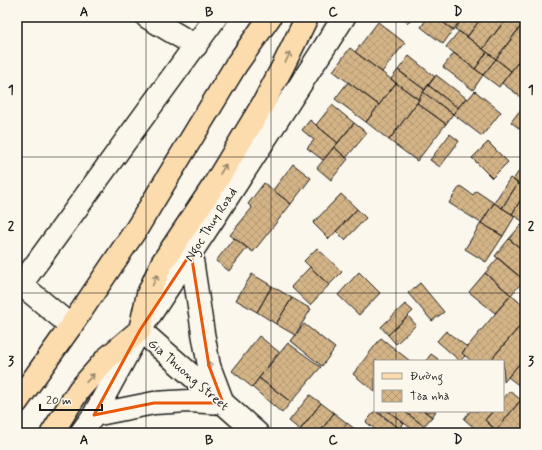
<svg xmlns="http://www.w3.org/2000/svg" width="542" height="450" font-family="Mynerve,sans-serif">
<defs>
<pattern id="building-cross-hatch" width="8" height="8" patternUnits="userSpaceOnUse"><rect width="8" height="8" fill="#d4b487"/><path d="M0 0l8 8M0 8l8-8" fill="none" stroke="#b59a74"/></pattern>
</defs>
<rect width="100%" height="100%" fill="#fbf7ec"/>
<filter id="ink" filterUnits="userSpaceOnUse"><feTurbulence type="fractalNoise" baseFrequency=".025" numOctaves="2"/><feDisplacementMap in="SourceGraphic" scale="8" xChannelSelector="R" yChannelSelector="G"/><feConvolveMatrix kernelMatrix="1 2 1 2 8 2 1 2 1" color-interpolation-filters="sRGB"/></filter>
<g filter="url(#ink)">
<path fill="url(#building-cross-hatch)" stroke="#1c1c1c" d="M401,17H413L408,23Z
M428,17H436L453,30L443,44L421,27Z
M436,17H463L453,30Z
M464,17H482L467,37L455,29Z
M482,17H496L503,23L483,49L467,37Z
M496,17H507L503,23Z
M507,17H511L522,25L496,59L483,49Z
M518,17H525V30L520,27L522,25L515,20Z
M378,22L405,43L382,72L355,52Z
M520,27L525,30V53L511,71L496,59Z
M459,31L487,52L475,69L446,47Z
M350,48L396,83L379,105L333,71Z
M487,52L496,59L483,75L475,69Z
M454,53L483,75L473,90L443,67Z
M525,53V100L502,83Z
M409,56L435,77L425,90L398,70Z
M496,59L511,71L499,87L483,75Z
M398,70L425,90L418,99L391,79Z
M436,75L466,98L458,108L428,85Z
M348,82L379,105L366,122L335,99Z
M396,83L419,100L389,140L366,122Z
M428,85L458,108L453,114L423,92Z
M475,91L501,112L482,136L453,114L466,98L468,99Z
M423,92L453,114L446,124L417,103Z
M417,103L446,124L417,161L389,140Z
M525,104V133L511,122Z
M332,105L354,123L338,143L316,125Z
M310,120L338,143L323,160L307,148L314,140L302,130Z
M354,123L367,133L346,158L334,147Z
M450,134L459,141L440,167L430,160Z
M488,142L508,162L492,178L472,158Z
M334,147L348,159L331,180L317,168Z
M525,162V181L522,186L513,180Z
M293,164L311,178L291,204L273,190Z
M510,178L518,183L502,208L494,203Z
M264,183L291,204L253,252L230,235L252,208L248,204Z
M518,183L525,188V193L512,214L502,208Z
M460,186L473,195L476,191L494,203L481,223L449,203Z
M525,193V223L512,214Z
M341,194L357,209L329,239L313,223Z
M494,203L515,216L503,236L481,223Z
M357,209L366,218L345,240L336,231Z
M481,223L503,236L486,262L465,249Z
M521,225L525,228V252L509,239Z
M234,238L247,248L229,271L216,261Z
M509,239L525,252V272L520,277L495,256Z
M317,248L342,272L329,285L304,261Z
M498,258L524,280L511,295L485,273Z
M310,267L329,285L310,305L291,287Z
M359,272L380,293L359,315L338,295Z
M485,273L511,295L495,313L469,292Z
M252,274L272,286L257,312L236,300Z
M420,283L444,312L432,321L408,293Z
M272,286L292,298L276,324L257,312Z
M511,295L525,307V320L490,361H471L462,353Z
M292,298L311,309L295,335L276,324Z
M405,304L413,311L388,335L381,327Z
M408,316L416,325L396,344L388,335Z
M525,320V357L504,382L503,361H490Z
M304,324L335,348L322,366L291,341Z
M446,331L467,347L462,353L465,356L460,361L437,341Z
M259,336L279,352L252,387L232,371Z
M381,338L410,361H375V392L353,374Z
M288,343L321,367L291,402L259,378Z
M431,354L438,359L437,361H426Z
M525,357V390L508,377Z
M259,378L291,402L282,413L252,387Z
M510,391L521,400L496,430L485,420L493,411H503V399Z
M310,395L321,403L300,430L289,421Z
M521,400L525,403V424L518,433H500L496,430Z
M321,403L334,413L319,433H303L300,430Z
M375,411L397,427L392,433H380L366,422Z
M377,411H388L404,423L399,428Z
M388,411H404L424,426L419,433H417Z
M404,411H424L432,417L424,426Z
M424,411H436L432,417Z
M470,411H493L485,420L496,430L493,433H480L464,419Z
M334,413L347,423L340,433H319Z
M347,423L360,433H340Z
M525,424V433H518Z
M397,427L399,428L405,433H392Z
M441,428L448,433H437Z
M364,429L370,433H361Z"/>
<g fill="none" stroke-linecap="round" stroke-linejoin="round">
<defs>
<path id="minor" d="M147,17L196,46
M17,281L71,326
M17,290L216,17
M140,330L257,433
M94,415L154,403L189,401L223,403L209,366L203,333L191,253
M81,433L94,415L140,330L218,212L344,17"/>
<path id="major" d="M17,402L71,326L137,228L236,65L270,17
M52,433L79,390L107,358L140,330L148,294L162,263L214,185L263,104L283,66L307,17"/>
</defs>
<use href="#minor" stroke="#1c1c1c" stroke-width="25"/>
<use href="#major" stroke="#1c1c1c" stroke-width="25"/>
<use href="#minor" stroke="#fbf7ec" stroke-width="22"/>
<use href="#major" stroke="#fcdcac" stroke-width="22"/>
</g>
<defs><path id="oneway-shaft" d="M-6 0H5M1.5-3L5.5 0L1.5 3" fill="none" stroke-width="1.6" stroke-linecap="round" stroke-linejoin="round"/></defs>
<g stroke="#97866b">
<use href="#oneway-shaft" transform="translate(288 57) rotate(-64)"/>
<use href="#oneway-shaft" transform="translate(223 169) rotate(-59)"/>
<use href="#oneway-shaft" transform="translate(155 280) rotate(-66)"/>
<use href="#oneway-shaft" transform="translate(90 378) rotate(-48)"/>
</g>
<use stroke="#97948e" href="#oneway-shaft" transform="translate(210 367) rotate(-106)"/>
</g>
<path fill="none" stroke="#e8590c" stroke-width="3" stroke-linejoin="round" d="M191,253L209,366L223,403H154L94,415L140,330Z"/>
<path fill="none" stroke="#1c1c1c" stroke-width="1" stroke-opacity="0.55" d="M146,17V433M271,17V433M396,17V361M17,157H525M17,293H525M396,411V433"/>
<g text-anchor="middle" stroke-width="3.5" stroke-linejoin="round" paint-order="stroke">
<g font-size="13" fill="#1c1c1c" stroke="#fbf7ec">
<text transform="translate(210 224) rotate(-57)" y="5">Ngoc Thuy Road</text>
<text transform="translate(189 374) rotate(41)" y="5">Gia Thuong Street</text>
</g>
</g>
<rect width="542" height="450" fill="none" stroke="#fbf7ec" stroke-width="44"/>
<rect x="374" y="360" width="130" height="52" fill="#fbf7ec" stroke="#a29f99"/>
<rect x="382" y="373" width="20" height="6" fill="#fcdcac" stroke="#a29f99"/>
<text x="410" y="380" font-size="12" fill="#1c1c1c">Đường</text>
<rect x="382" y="390" width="20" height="12" fill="url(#building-cross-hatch)" stroke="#a29f99"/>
<text x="410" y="400" font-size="12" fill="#1c1c1c">Tòa nhà</text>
<path d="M40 404v6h62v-6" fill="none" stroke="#1c1c1c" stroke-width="2"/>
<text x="46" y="404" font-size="12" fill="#1c1c1c" stroke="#fbf7ec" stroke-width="3" paint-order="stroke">20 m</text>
<rect x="22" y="22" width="498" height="406" fill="none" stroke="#1c1c1c" stroke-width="1.5"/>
<g font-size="13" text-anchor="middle" font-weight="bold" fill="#1c1c1c">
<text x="84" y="16">A</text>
<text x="209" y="16">B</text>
<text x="333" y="16">C</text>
<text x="458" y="16">D</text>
<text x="11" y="94">1</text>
<text x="531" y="94">1</text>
<text x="11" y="230">2</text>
<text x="531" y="230">2</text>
<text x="11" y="365">3</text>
<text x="531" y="365">3</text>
<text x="84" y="444">A</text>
<text x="209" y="444">B</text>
<text x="333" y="444">C</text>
<text x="458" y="444">D</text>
</g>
</svg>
